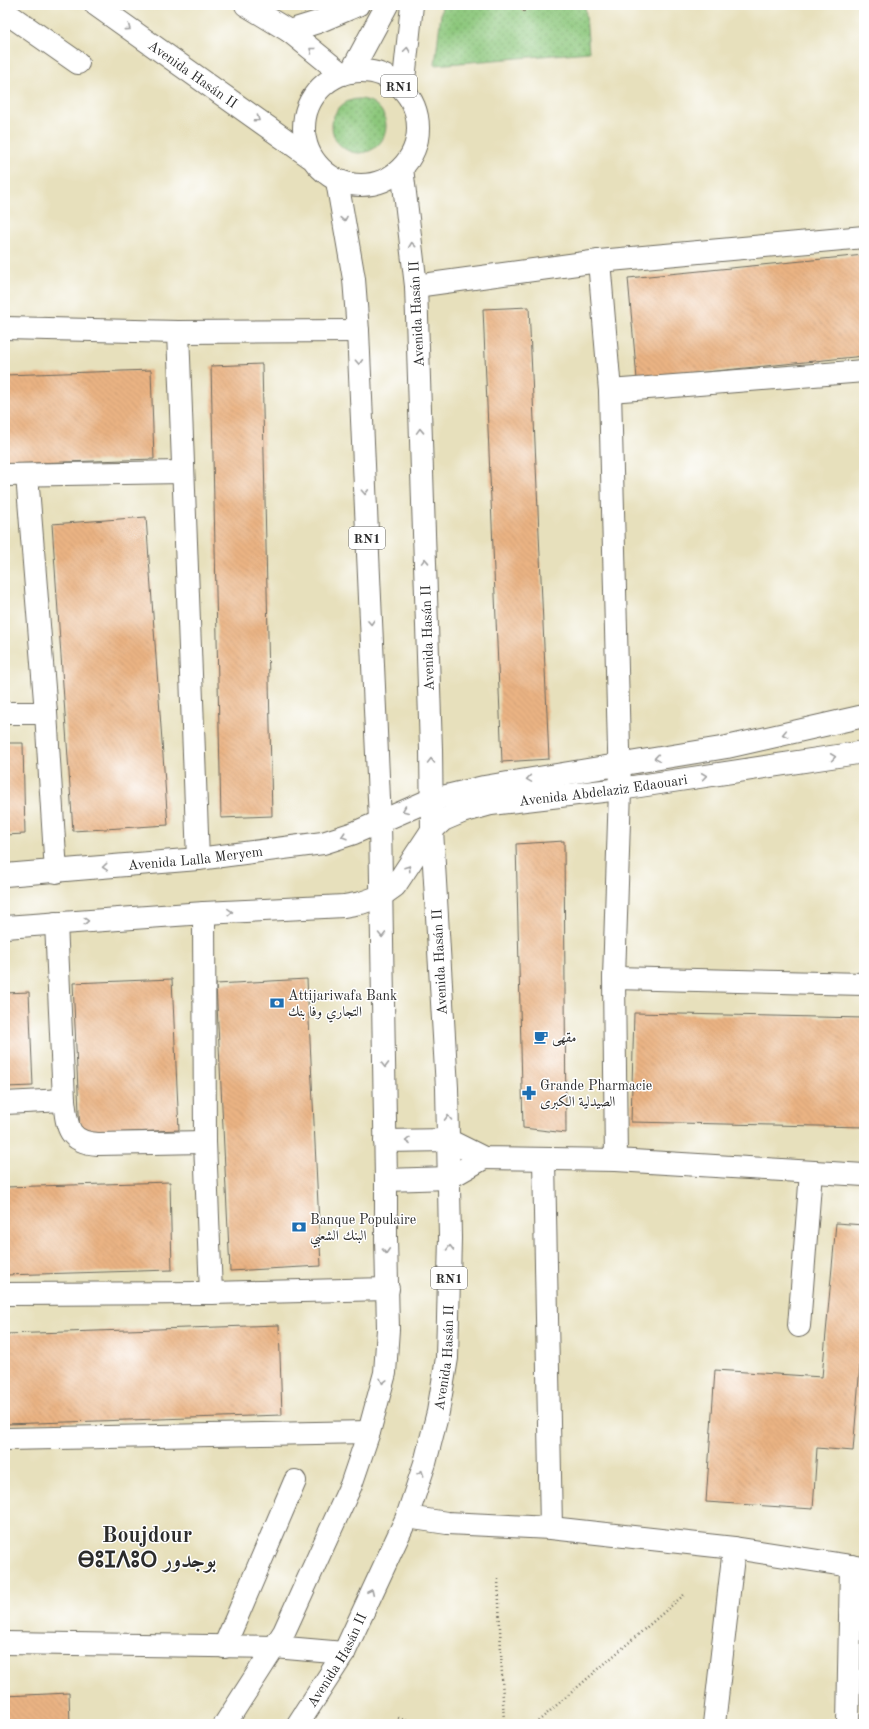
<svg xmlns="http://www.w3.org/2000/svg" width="869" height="1729" font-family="'Old Standard TT',Amiri,'Noto Sans Tifinagh',serif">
<defs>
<pattern id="park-dots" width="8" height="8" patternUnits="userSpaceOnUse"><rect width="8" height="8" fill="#8cc77c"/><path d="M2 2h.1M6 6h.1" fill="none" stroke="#73a266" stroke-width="1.8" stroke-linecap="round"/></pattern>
<pattern id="building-back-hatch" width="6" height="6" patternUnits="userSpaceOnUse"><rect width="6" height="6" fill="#eab383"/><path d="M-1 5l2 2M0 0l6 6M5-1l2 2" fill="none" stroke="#c99a71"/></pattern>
</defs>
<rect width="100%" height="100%" fill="#fff"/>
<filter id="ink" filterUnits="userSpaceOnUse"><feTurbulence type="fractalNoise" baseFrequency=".025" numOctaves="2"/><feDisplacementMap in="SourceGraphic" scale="8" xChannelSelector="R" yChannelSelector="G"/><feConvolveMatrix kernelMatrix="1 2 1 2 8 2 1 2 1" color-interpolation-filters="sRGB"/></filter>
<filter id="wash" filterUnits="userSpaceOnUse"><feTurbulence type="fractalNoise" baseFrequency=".012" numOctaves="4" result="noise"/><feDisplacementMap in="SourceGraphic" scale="16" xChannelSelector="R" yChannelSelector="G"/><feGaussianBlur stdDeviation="0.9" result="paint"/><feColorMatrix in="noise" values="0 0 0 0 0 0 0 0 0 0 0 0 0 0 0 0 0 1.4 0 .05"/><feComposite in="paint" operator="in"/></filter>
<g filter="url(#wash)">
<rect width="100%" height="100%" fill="#e7e0bc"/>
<path fill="url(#park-dots)" stroke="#5c7954" d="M442,5H585L589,52L435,65Z
M332 126a27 27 0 1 1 54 0a27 27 0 1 1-54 0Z"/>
<g id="blocks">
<path fill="url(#building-back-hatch)" d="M517,5H529L524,12Z
M864,255V356L637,379L628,278Z
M529,307L549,759L502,762L483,309Z
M262,364L272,816L221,818L211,366Z
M151,370L154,459L5,464V375Z
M146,517L168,825L73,831L52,524Z
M5,743H23L25,834L5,835Z
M564,841L566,1133L523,1128L516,844Z
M172,979L179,1130L80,1134L73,983Z
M307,979L321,1266L230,1271L216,984Z
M29,992L33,1086L5,1087V993Z
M634,1013L864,1018V1127L631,1122Z
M170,1182L172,1270L5,1275V1187Z
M836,1223L864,1225V1317L853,1451L817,1448L813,1509L706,1502L715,1370L822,1377Z
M279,1325L282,1415L5,1424V1334Z
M69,1693L70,1724H5V1696Z"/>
</g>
</g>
<g filter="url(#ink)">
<use href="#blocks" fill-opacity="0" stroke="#6d6a5e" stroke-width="1"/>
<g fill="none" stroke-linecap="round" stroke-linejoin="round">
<defs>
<g id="minor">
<path d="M5,12L78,63"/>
<path d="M351,72L387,5"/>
<path d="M403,89L412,5"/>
<path d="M599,261L610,391L620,789L614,978L616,1160"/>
<path d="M416,286L599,261L864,237"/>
<path d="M5,328L178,332L358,331"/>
<path d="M178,332L198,859"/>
<path d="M610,391L864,371"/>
<path d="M5,475L183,472"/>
<path d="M27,475L46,713L56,872"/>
<path d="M5,713H46"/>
<path id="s1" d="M5,875L198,859L323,843L354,833L430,800L484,787L727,747L864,716"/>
<path d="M204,913L205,1142L211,1293"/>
<path d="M56,923L64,1100C67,1126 67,1142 98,1144L205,1142"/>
<path id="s2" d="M5,927L204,913L344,906L361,903L381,896L395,886L432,830L443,820L462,812L491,804L620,789L864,752"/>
<path d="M614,978L864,984"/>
<path d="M5,1103L64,1100"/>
<path d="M385,1141L448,1140L484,1158L616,1160L864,1175"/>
<path d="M544,1160L551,1528"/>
<path d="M386,1180L449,1178L484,1158"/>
<path d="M5,1294L211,1293L388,1289"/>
<path d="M799,1326L811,1172"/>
<path d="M5,1439L369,1432"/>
<path d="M407,1517L447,1523L551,1528L734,1548L864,1568"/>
<path d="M5,1643L275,1647L344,1653"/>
<path d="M224,1647L295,1481"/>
<path d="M714,1724L734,1548"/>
<path d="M848,1724L851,1566"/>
</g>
<g id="major">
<path id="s3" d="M96,5L310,157"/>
<path d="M246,5L289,31L342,74"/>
<path d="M289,31L318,22L358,5"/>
<circle cx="361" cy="128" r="57"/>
<path d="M225,1724L284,1632L351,1485L369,1432L385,1373L388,1329L386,1238V1180L380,821L358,331L354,279L337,181"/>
<path id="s4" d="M298,1724L344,1653L407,1517L425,1463L438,1412L447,1358L450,1238L447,1088L432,830L431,749L416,286L402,168"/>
</g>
</defs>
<use href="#minor" stroke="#6d6a5e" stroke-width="24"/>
<use href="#major" stroke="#6d6a5e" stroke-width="24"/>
<path stroke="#6d6a5e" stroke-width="2.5" stroke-dasharray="1 3" stroke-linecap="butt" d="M498,1579L504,1724
M398,1718L417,1724
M535,1724L685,1594"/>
<use href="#minor" stroke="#fff" stroke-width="22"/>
<use href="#major" stroke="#fff" stroke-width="22"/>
</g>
<defs><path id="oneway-chevron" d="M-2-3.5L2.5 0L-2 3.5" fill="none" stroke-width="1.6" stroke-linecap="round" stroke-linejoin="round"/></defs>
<g stroke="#a0a0a0">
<use href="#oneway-chevron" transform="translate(128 28) rotate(36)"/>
<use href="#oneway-chevron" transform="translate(312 50) rotate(-142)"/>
<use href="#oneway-chevron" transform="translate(407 50) rotate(-83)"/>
<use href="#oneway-chevron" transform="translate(257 119) rotate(35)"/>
<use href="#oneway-chevron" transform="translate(344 219) rotate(80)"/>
<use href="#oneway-chevron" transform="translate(412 245) rotate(-96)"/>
<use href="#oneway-chevron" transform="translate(359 362) rotate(87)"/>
<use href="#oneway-chevron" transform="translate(420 431) rotate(-92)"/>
<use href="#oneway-chevron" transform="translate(365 492) rotate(87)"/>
<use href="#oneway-chevron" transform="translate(425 561) rotate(-92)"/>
<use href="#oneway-chevron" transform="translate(371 622) rotate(87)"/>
<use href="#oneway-chevron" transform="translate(785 734) rotate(168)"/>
<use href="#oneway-chevron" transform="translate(833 757) rotate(-8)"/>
<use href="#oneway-chevron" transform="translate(657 758) rotate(171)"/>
<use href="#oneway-chevron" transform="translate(431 761) rotate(-90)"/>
<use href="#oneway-chevron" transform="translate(704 776) rotate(-8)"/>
<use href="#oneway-chevron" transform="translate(529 779) rotate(171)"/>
<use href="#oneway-chevron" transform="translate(405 810) rotate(157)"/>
<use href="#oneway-chevron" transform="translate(344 836) rotate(162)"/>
<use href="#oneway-chevron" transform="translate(105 867) rotate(175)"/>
<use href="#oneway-chevron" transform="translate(408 868) rotate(-57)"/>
<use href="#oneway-chevron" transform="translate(230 912) rotate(-3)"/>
<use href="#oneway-chevron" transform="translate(86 921) rotate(-4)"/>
<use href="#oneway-chevron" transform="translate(382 935) rotate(89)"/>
<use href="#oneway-chevron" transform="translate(385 1065) rotate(89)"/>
<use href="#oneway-chevron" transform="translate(448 1118) rotate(-91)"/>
<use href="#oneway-chevron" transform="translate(408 1141) rotate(179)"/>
<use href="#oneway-chevron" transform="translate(450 1248) rotate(-89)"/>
<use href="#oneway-chevron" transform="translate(386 1251) rotate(87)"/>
<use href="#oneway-chevron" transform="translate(383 1381) rotate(104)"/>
<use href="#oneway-chevron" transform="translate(421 1473) rotate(-71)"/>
<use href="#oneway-chevron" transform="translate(371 1592) rotate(-65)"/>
</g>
</g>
<defs>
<symbol id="bank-bare" viewBox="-9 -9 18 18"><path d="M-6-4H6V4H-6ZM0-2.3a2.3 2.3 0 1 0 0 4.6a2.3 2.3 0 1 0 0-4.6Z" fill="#1f6fb2" stroke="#fff" stroke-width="2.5" paint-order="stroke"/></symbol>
<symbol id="cafe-bare" viewBox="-9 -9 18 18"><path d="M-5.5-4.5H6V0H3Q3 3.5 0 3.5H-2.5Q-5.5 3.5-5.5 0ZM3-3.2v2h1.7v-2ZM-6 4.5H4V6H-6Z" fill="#1f6fb2" stroke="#fff" stroke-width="2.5" paint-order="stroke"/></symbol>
<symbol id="pharmacy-bare" viewBox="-9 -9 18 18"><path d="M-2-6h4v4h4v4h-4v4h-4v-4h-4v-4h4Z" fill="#1f6fb2" stroke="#fff" stroke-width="2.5" paint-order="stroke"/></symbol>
</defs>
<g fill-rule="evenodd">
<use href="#bank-bare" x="267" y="993" width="20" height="20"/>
<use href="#cafe-bare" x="531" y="1027" width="20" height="20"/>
<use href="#pharmacy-bare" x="519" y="1083" width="20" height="20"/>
<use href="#bank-bare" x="289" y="1217" width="20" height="20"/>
</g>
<g text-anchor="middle" stroke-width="3" stroke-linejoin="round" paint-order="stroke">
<g fill="#fff" stroke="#6b6b6b" stroke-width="1">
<rect x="381" y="75" width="36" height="22" rx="3"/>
<rect x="349" y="527" width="36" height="22" rx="3"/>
<rect x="431" y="1267" width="36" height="22" rx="3"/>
</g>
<g font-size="13" font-weight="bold" fill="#2b2b2b">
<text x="399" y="91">RN1</text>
<text x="367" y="543">RN1</text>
<text x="449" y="1283">RN1</text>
</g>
<g font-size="14" fill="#2b2b2b" stroke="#fff">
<text dy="5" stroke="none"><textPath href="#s3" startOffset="119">Avenida Hasán II</textPath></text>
<text transform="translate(416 314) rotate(-93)" y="5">Avenida Hasán II</text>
<text transform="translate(427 638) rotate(-92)" y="5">Avenida Hasán II</text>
<text dy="5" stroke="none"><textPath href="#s2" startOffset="641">Avenida Abdelaziz Edaouari</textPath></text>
<text dy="5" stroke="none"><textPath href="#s1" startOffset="191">Avenida Lalla Meryem</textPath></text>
<text transform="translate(439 962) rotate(-93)" y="5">Avenida Hasán II</text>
<text dy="5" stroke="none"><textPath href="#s4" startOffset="399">Avenida Hasán II</textPath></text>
<text dy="5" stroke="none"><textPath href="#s4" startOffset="75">Avenida Hasán II</textPath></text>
</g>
<g font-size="14" fill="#2b2b2b" stroke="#fff" text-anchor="start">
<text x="288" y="1000">Attijariwafa Bank<tspan x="288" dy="16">التجاري وفا بنك</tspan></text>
<text x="552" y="1042">مقهى</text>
<text x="540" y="1090">Grande Pharmacie<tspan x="540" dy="16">الصيدلية الكبرى</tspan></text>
<text x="310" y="1224">Banque Populaire<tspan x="310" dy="16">البنك الشعبي</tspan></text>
</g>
<g font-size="22" font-weight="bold" fill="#2b2b2b" stroke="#fff">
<text x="147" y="1542">Boujdour<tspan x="147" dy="25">ⴱⵓⵊⴷⵓⵔ بوجدور</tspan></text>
</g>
</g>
<rect width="869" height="1729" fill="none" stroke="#fff" stroke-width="20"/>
</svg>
